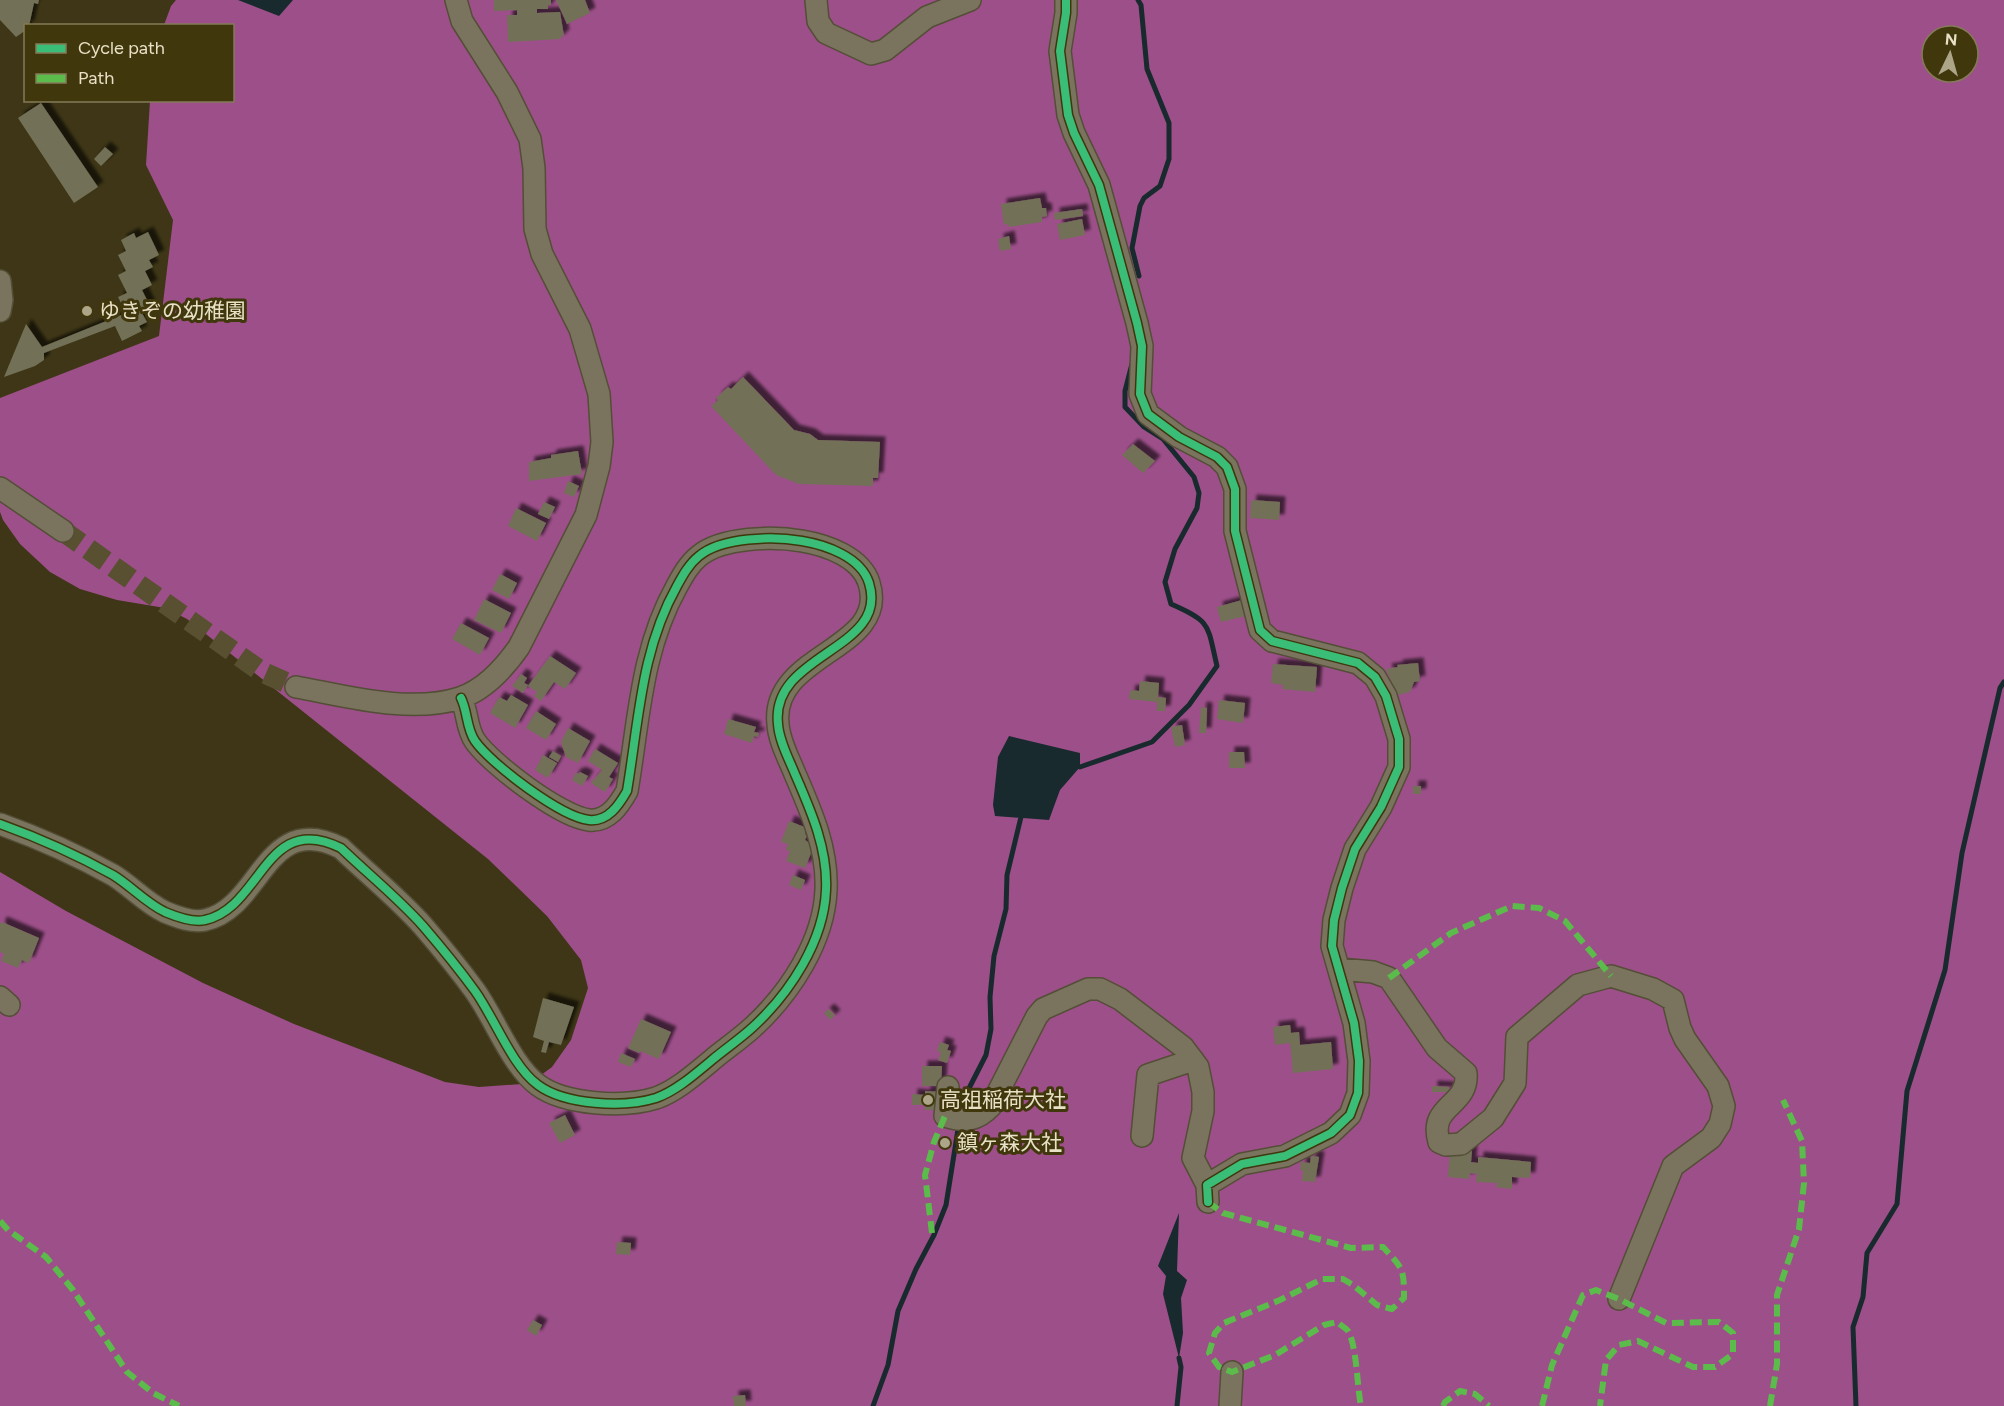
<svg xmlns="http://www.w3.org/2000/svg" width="2004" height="1406" font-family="Figtree,'Noto Sans JP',sans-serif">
<defs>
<filter id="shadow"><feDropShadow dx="5.5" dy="-5.5" stdDeviation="1.5" flood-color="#0009"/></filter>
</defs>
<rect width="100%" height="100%" fill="#3e3616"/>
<path fill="#9d4f89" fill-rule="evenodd" d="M176,0H2004V1406H0V872L66,911L203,983L294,1024L445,1082L479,1087L522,1084L537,1078L552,1067L571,1040L588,988L581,960L547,916L488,859L187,619L165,608L117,600L80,589L50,572L20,544L3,520L0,512V398L159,336L173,220L146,165L150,101L232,100V26L164,25L171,6ZM1932,36H1968V72H1932Z"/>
<path fill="#182a2d" d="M238,0H293L279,16Z
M1009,736L1080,753V767L1060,790L1049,820L995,816L993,805L998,757Z
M1179,1213L1177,1271L1187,1280L1181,1298L1183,1333L1179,1358L1163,1294L1166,1276L1158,1266Z"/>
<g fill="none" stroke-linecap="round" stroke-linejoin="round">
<path stroke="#182a2d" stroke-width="5" d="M1138,0L1141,5L1147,69L1169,123V159L1160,186L1144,198L1140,206L1132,248L1139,276
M1080,767L1152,742L1189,705L1217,666C1207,624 1212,622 1171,604L1165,582L1175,549L1197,508L1199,493L1194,477L1163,439L1144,427L1125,407V391L1132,364
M961,1114L962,1102L986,1055L991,1029L990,997L994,956L1006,909L1007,875L1021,817
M873,1406L888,1365L898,1311L916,1269L934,1235L946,1205L959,1123
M1177,1406L1181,1367L1179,1358
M1856,1406L1853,1327L1863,1297L1867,1253L1897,1204L1907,1091L1945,970L1962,853L2000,688L2004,682"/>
</g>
<path fill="#727057" filter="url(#shadow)" d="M0,0H39L38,4L34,3L29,26H26V30L16,37L0,20Z
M494,0H551V5H548V9H537V13L560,12L564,36H561V39L508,42L507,15H517V10L494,11Z
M556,0H585L590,13L567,24Z
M41,103L98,187L74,203L18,118Z
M105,147L113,154L101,166L94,159Z
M1040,198L1042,208H1046L1047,216L1042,217V222L1009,227L1008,224L1004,225L1001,204Z
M1082,209L1083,216L1055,220L1054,213Z
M1082,219L1085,235L1060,240L1057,224Z
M148,232L159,255L149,260L153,267L145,271L152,285L142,290L151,308L142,313L147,322L139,326L142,331L122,341L115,326L44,353V360L35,366L4,377L26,324L42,347L126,313L118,297L127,293L118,275L126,271L118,255L126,251L121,240L134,233L136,238Z
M1009,236L1011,249L1000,251L998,239Z
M743,377L794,430L810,434L818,440L880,442L878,478H873V486L799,484L776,475L711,406L718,400L716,398L728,387L731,389Z
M1133,444L1155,461L1143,473L1122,455Z
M578,451L582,474L529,481V462L551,458V455Z
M568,481L579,486L574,497L564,493Z
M1251,500L1280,502L1279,520L1250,518Z
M544,502L555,507L549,519L538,514Z
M516,508L546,523L537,541L508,526Z
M500,574L517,583L509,599L492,590Z
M484,599L511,613L501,633L474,620Z
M1242,600L1246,616L1221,622L1217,607Z
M461,623L489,638L480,655L452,639Z
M550,656L576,673L565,689L554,682L541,701L534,696L537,692L528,686Z
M1418,663L1420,681L1414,682L1410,692L1397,695L1386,669L1398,667L1397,665Z
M1273,664L1317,667L1315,692L1282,689L1283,685L1271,683Z
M521,674L527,678L524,683L528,685L523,693L512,686Z
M1140,681L1159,683L1158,697L1166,698L1165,711H1157V702L1129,699L1130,690L1139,691Z
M511,695L528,705L515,728L490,713L499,697L507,701Z
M1219,700L1245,703L1243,723L1217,719Z
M1201,707L1207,708L1206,733H1199Z
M536,711L556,724L546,740L526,728Z
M728,719L756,727L754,732L759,733L758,737L754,736L752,743L724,734Z
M1182,725L1185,745L1175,747L1171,727Z
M568,728L590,741L578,763L566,757L561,742Z
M595,749L618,763L609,777L613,779L605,792L591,783L602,770L588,761Z
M553,751L561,756L558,762L549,757Z
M1229,752H1244L1245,768H1229Z
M543,755L557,763L548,778L535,770Z
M580,772L588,776L582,786L572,780L576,773L578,774Z
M1413,786H1421V794H1413Z
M789,821L807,828L805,834L807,836L805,840L814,846L805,868L786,861L790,851L786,850L788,844L781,842Z
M793,875L805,880L801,890L789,885Z
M2,922L39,938L29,963L22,960L18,968L1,961L4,954L0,952V924Z
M543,998L574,1007L561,1045L549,1042L546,1053L541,1052L544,1041L533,1037Z
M829,1009L835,1015L830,1020L824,1013Z
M641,1019L671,1032L659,1059L640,1051L639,1053L628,1048Z
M1290,1025L1291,1033L1299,1032L1300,1045L1331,1042L1333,1069L1293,1073L1290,1043L1275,1045L1273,1027Z
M940,1042L949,1045L947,1050L951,1051L947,1063L938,1060L941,1052L937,1051Z
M621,1053L635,1059L631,1067L618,1062Z
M922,1066H942L941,1086H922Z
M1432,1086L1449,1087L1448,1092H1432Z
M925,1091L945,1092L944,1110H925V1105H912V1094L925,1095Z
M565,1115L575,1135L560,1143L549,1123Z
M1450,1149L1472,1151L1471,1162L1478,1163V1157L1531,1162L1530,1178L1512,1177V1189L1496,1187L1497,1183L1476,1182L1477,1174L1470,1173L1469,1179L1448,1177Z
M1311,1156L1319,1157L1315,1182L1302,1181L1303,1171L1300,1170L1301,1162L1310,1163Z
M617,1242L631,1243L630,1255L616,1254Z
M533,1320L542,1325L536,1336L527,1330Z
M745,1395L746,1406H734L733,1396Z"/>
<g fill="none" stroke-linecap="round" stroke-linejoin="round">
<path stroke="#585030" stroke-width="21" stroke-dasharray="21 10" stroke-linecap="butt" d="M63,531L262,672L296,687"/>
<defs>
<path id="minor" d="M816,0L818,21L826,33L871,54L885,50L927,17L970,0
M1066,0V13L1060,51L1068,115L1074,133L1099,185L1137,323L1142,346L1140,394L1148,414L1179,437L1217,457L1227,467L1235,489V531L1260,630L1272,641L1358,663L1375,677L1386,696L1399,739V767L1381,807L1355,849L1342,888L1334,920L1332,946L1354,1023L1359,1061L1358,1093L1350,1115L1331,1133L1285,1156L1242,1164L1207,1185L1208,1202
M0,281L2,300L0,311
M0,488L63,531
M296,687C346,696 410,714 460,698C484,690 505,667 519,647L586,515L599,466L602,442L599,394L580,329L542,254L535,229L534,168L530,139L507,92L462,21L456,0
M0,824C39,838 77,855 113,875C131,886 146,903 165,912C177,917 193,923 205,920C262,908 265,810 341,848C368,874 398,898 423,926C441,947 459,969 475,991C495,1019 512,1066 538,1085C565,1105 624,1108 656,1098C676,1091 695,1074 712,1060C725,1049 740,1039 753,1027C790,993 824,941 826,890C828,849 811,811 795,774C789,759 779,741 778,724C770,653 890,650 869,583C861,557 826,545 802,541C773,536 722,537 699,556C689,564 683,575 677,586C641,650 639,720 627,791C619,805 608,822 589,820C561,817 491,764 475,741C466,728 468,712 461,698
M1340,969L1373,972L1389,978L1437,1048L1466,1073C1469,1107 1428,1104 1439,1142L1446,1145L1461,1144L1493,1118L1515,1083L1517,1037L1578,985L1611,976L1653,989L1673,1000L1680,1028L1685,1039L1718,1086L1724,1106L1720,1124L1711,1138L1673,1166L1619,1299
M0,997L9,1005
M948,1087L945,1116C964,1122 977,1121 991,1106L1037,1016L1043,1009L1088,989H1100L1120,999L1183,1047L1198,1067L1203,1092V1111L1193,1158L1207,1185
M1142,1136L1148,1075L1193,1060
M1230,1406L1232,1372"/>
</defs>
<use href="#minor" stroke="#544e37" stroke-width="24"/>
<use href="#minor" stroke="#7a745f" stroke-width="21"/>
<path stroke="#5cbc4b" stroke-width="6" stroke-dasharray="12 6" stroke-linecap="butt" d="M1389,978L1451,933L1512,906L1539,908L1565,921L1611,976
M1208,1202L1223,1213L1351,1248L1383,1247C1403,1269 1404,1268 1404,1298L1392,1309L1377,1305L1353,1285L1343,1279H1322L1280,1300L1224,1323L1215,1333L1209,1353L1219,1367L1232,1372L1275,1355L1324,1325L1337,1322C1340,1325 1346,1328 1348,1331C1357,1346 1357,1387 1361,1406
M0,1221L8,1230L46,1257L73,1290L127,1372L153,1393L179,1406
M932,1233L925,1175L934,1142L945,1116
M1443,1406L1445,1402L1460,1391L1475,1394L1489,1406
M1542,1406L1552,1365L1583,1295L1596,1290L1619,1299L1666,1323L1719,1322L1733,1333V1354L1715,1367H1693L1638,1341L1619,1345L1606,1360L1600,1406
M1770,1406L1777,1364V1295L1799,1229L1804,1183L1802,1141L1783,1100"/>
<defs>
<path id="cycleway" d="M1066,0V13L1060,51L1068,115L1074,133L1099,185L1137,323L1142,346L1140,394L1148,414L1179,437L1217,457L1227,467L1235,489V531L1260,630L1272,641L1358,663L1375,677L1386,696L1399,739V767L1381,807L1355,849L1342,888L1334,920L1332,946L1354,1023L1359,1061L1358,1093L1350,1115L1331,1133L1285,1156L1242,1164L1207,1185L1208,1202
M0,824C39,838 77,855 113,875C131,886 146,903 165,912C177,917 193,923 205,920C262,908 265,810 341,848C368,874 398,898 423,926C441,947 459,969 475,991C495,1019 512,1066 538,1085C565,1105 624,1108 656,1098C676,1091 695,1074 712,1060C725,1049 740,1039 753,1027C790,993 824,941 826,890C828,849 811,811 795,774C789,759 779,741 778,724C770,653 890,650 869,583C861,557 826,545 802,541C773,536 722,537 699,556C689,564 683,575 677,586C641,650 639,720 627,791C619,805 608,822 589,820C561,817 491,764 475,741C466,728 468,712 461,698"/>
</defs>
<use href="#cycleway" stroke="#41370d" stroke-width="11"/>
<use href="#cycleway" stroke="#3abd76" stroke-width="8"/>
</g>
<g fill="#aca588" stroke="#41370d" stroke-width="2">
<circle cx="87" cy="311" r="6"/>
<circle cx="928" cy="1100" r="6"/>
<circle cx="945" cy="1143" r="6"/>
</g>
<g text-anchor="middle" stroke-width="6" stroke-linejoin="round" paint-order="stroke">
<g font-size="21" fill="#e8e1c6" stroke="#41370d" text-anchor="start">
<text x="99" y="318">ゆきぞの幼稚園</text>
<text x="940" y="1107">高祖稲荷大社</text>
<text x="957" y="1150">鎮ヶ森大社</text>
</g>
</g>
<rect x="24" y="24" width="210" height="78" fill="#41370d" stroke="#847b57" stroke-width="1.5"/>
<rect x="36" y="44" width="30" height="9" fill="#3abd76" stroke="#847b57" stroke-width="1.5"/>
<text x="78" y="54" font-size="18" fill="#e8e1c6">Cycle path</text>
<rect x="36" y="74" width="30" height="9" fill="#5cbc4b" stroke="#847b57" stroke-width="1.5"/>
<text x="78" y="84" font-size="18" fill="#e8e1c6">Path</text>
<g transform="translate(1950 54) rotate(5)"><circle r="28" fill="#41370d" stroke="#847b57" stroke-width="1.5"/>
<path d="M0-4.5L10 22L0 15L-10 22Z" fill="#aca588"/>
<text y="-9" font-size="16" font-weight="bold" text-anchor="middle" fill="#e8e1c6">N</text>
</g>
</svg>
